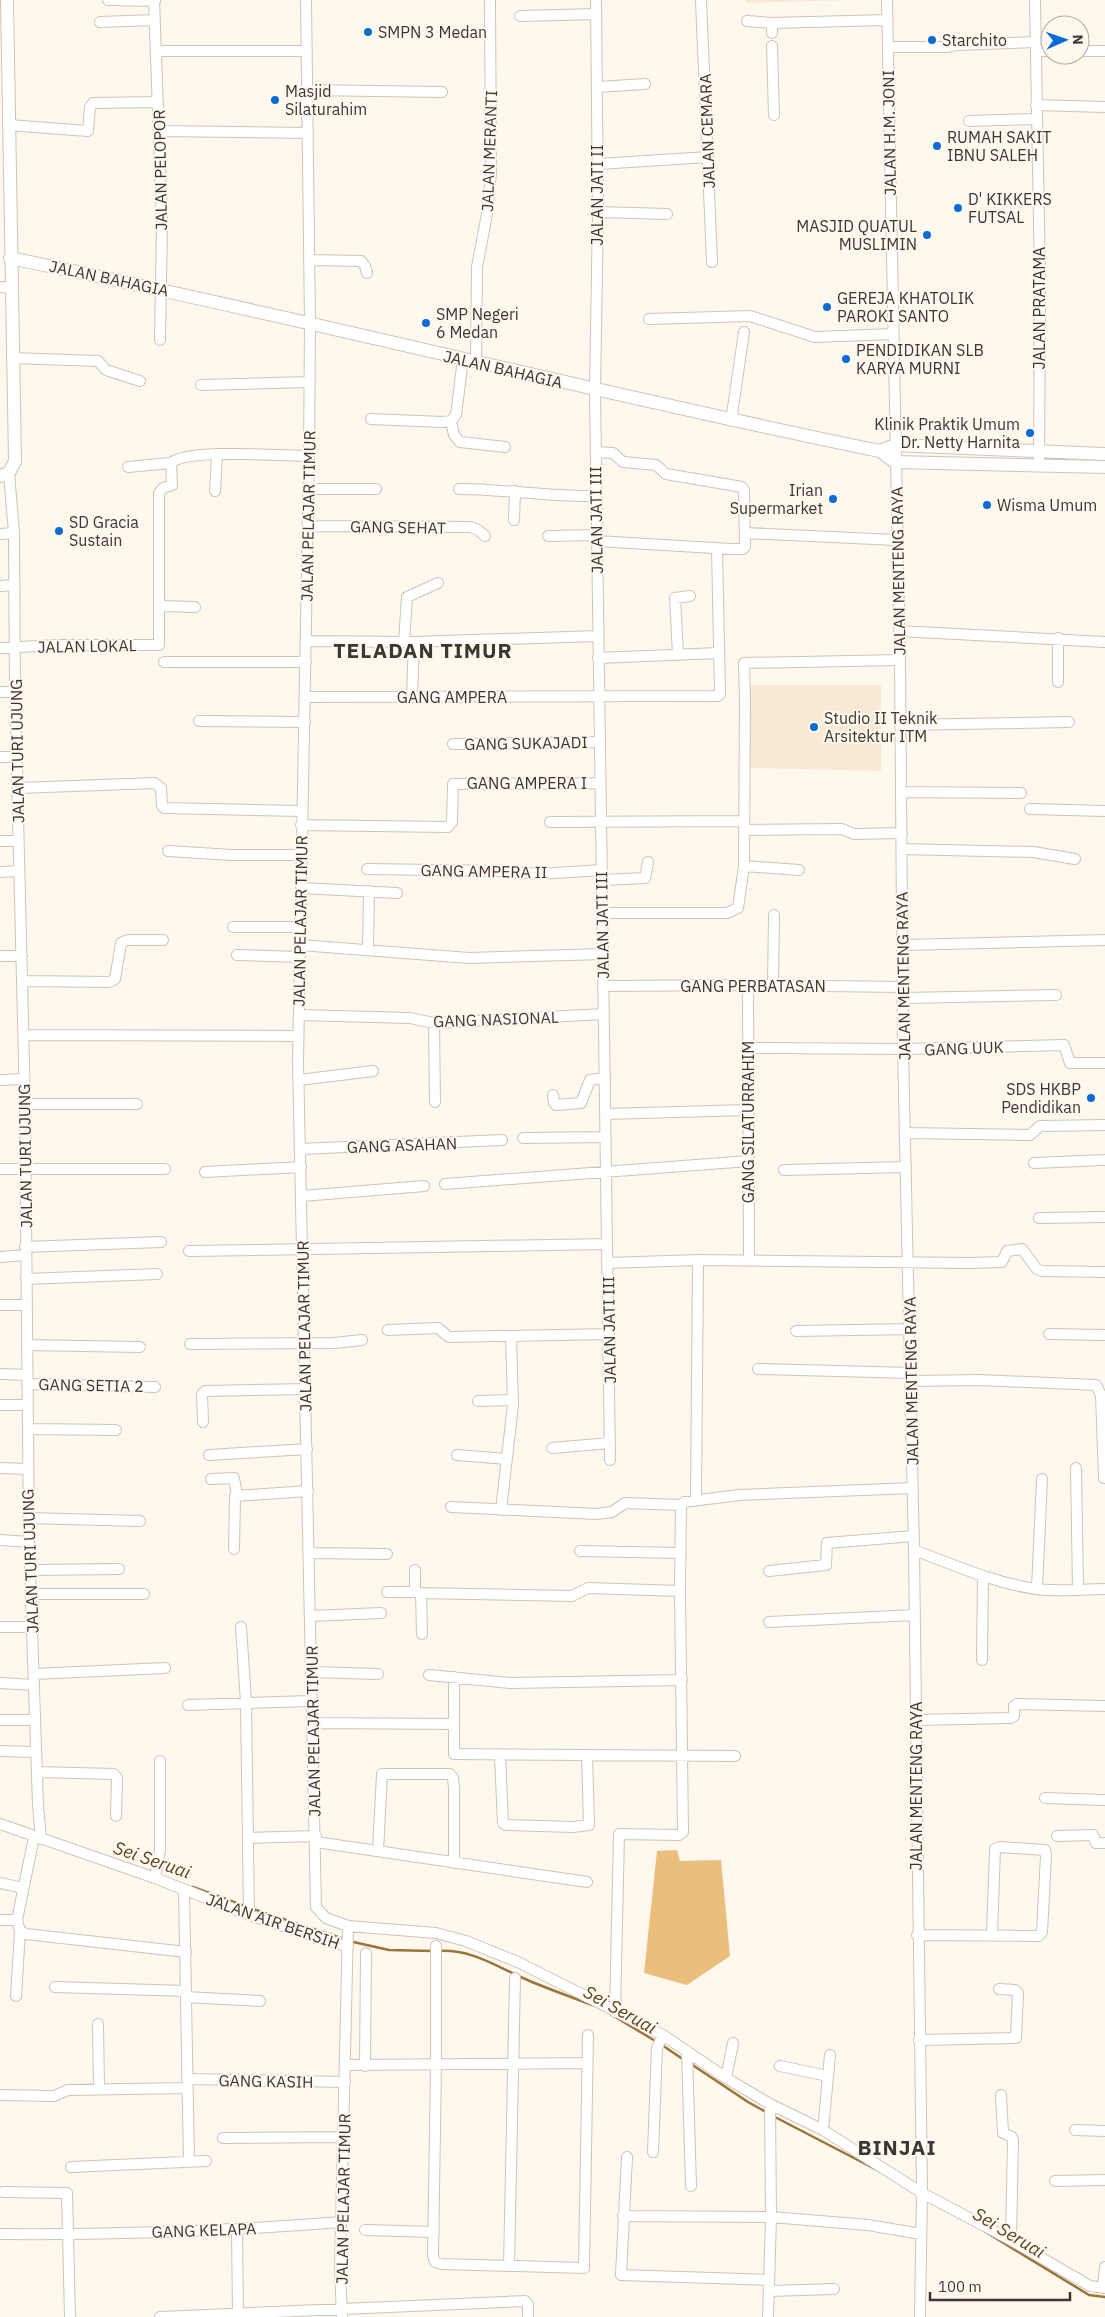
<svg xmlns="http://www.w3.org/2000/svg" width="1105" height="2317" font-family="'IBM Plex Sans',sans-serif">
<rect width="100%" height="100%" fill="#fff8ef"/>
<path fill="#f9ead4" d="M746,0H854L746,3Z
M748,685H881V771L746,768Z"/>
<path fill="#ecbe7b" d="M677,1850L680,1861L721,1860L730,1956L687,1985L644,1973L657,1851Z"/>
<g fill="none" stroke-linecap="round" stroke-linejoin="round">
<path stroke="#9c7536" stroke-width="2.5" d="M193,1887L245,1906
M253,1909L344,1939
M349,1941L389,1950L433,1951
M438,1951C471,1949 494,1965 523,1978C545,1988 569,1996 592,2005
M612,2015L657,2042
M662,2045L684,2060
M691,2064L748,2102L766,2112
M773,2116L877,2170
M984,2231L1089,2295L1105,2297"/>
<defs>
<path id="minor" d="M108,0L155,1
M154,0L162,223L160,340
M306,0L310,323L309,456L298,1062L316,1907L326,1918L348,1926L436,1933L466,1941L520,1963L663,2035L726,2078L770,2104L823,2130L922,2193L1011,2240L1090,2286L1105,2288
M596,0L598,212L595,390L610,1460
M701,0L712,262
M887,0L900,660L903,1049L914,1550L922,2193L920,2317
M1035,0L1040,279L1039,465
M520,16L596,14
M747,21L772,23L887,20
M100,22L155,20
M772,23V33
M772,46L774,115
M888,47H948L956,45L1036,42
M157,51H307
M1036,51H1050
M1080,51H1105
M598,87L645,84
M307,90L442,92
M1036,105L1105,107
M969,121L1037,119
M8,125L88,131L90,107L93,103L158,102
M159,131L308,133
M598,164L708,157
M598,212L667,214
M309,260L361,261L365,266L367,273
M0,287L11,288
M649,319L750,316L815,337L893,334
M12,358L98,361L106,370L140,381
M476,362L477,267L487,214L491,173L490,0
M201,385L310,382
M371,419L442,422L451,421L456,415L463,359
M451,421L454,435L460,442L505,447
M731,421L744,332
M596,452L613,453L623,462L656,465L666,474L742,487L744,490L745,547L743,549H731L597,541
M128,467L171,463
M9,473L14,533L15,692L25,1104L29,1542L38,1805L41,1839
M309,489H376
M459,489C505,489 550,497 596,496
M215,491L217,454
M514,520L515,491
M308,526L470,527L478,530L485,536
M745,533L896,540
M0,534L14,533
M548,536L597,535
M0,586L14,585
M160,606L195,607
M899,631L1105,642
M307,641L414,642L598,636
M404,642L407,597L438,583
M0,648L57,645H159V493L163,488L172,485L171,463C187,448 284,456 309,456
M678,654L675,598L690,596
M598,658L719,653
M164,662H306
M1058,682V638
M0,692H15
M306,697L718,696L720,694L717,548
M412,697L414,642
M199,721L305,722
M901,725L1069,722
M453,744L600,742
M0,757H17
M18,788L155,783L161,788L162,806L164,808L302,811
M901,792L1021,793
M1030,809L1105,811
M550,822L744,821
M301,825L448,827L452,822L453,784L600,783
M744,830L842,829L854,834L902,833
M0,841H18
M902,849L1033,852L1075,859
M168,851L232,855H301
M744,866L799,870
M367,869L504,871L539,874L602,870
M0,872L19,871
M602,880L645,878L648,862
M301,888L397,893
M602,913H727L738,908L744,866L745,701L744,663L900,660
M233,927H300
M300,945L469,958L603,954
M903,945L1105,940
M368,950L369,891
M237,955L300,957
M0,956H22
M23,981L109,982L115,979L121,943L128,940H163
M748,985L749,1260
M773,985L774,915
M603,986L748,985L904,987
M904,998L1056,995
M299,1015L410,1018L434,1023L604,1014
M434,1023L435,1102
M24,1035L298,1036
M748,1048L903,1049L1064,1045L1070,1063H1105
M0,1080L24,1079
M299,1080L373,1071
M553,1095L554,1103L556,1105L581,1103L590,1080L605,1078
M25,1104H137
M605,1114L748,1110
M905,1133L1030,1135L1040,1126L1105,1125
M523,1138L606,1137
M301,1149L502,1140
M1034,1163L1105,1160
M0,1169H165
M784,1170L906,1167
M205,1172L301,1167
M445,1184L749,1161
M302,1196L424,1186
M1039,1218L1105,1217
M25,1247L161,1242
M189,1251L607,1244
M0,1257L26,1255
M607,1263L698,1260L970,1263L1002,1262L1007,1251L1022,1249L1037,1269L1042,1271L1105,1272
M26,1279L157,1274
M0,1305H27
M388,1330L438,1328L449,1337L609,1334
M796,1331L910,1329
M1049,1334L1105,1335
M190,1344L334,1343L362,1340
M27,1345L140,1347
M758,1369L911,1373
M0,1374L27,1375
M911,1381L979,1380L1096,1385L1101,1395L1104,1478
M27,1384L155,1387
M478,1401L513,1400
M0,1405H27
M203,1422L202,1394L205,1391L306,1389
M28,1429L116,1430
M552,1448L610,1443
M209,1455L307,1449
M457,1455L507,1459
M0,1468L28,1469
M1076,1468L1078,1589
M211,1479L234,1478L237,1495
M696,1501L698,1260
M451,1507L597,1514L612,1512L625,1503L681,1505L684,1502L739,1495L913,1488
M501,1510L513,1405L511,1336
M28,1518L140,1521
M0,1540L29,1542
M234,1549L235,1496L308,1491
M914,1550C954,1565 994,1583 1036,1589C1058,1592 1082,1589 1105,1589
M580,1551L680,1553
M309,1553L387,1554
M30,1570L119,1569
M415,1570V1591L418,1593L572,1596L588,1588L680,1591
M769,1571L826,1565L827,1543L914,1536
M1037,1589L1042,1479
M387,1592H416
M421,1593L422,1634
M30,1594H144
M311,1616L381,1613
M769,1622L915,1615
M0,1627H31
M241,1627L246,1702L249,1915
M982,1660L983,1576
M312,1672L378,1674
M34,1674L165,1668
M429,1675L510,1683L682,1680
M454,1677V1754L735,1756
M0,1683L34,1685
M188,1705L312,1701
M0,1720H35
M915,1720L1011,1718L1014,1716V1706L1017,1704L1105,1706
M313,1723L454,1724
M0,1751L36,1752
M500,1756L503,1823L506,1825L573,1827L589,1825L587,1755
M37,1772L114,1774L117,1778L116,1816
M1045,1798L1105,1800
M0,1824L155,1878L249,1915L348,1947
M1057,1836L1093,1835L1096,1843H1105
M248,1838L316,1836
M316,1842L587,1882
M378,1851L382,1774H450L453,1778L454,1788V1863
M155,1878L160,1851V1761
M0,1883L23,1888
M184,1890L189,2162
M0,1920H17
M20,1931L26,1934L186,1952
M917,1935L1039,1936L1042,1932L1046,1856L1045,1850L1000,1847L995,1849L992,1934
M436,1946V2065L433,2256L435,2262L442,2264L584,2268L588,2035
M55,1987L186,1991
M16,1996L20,1931L17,1920L34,1837
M186,1997L260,2001
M615,2012L619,1834L679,1835L683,1832L680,1591L681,1505
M98,2024L99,2089
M919,2040L1016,2038L1018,1993L1015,1990L999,1989
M687,2051L691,2186
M345,2065L587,2063
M365,2066L366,1953
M780,2066L828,2076
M726,2078L733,2043
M187,2079L345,2082
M0,2095L54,2096L68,2090L187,2088
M1001,2095L1003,2133L1012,2137L1013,2140L1011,2240
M823,2130L830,2055
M1075,2130L1105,2131
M223,2138L344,2137
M653,2152L657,2048L663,2035
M627,2157L621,2275L769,2280
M71,2167L206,2161
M1055,2181L1105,2180
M3,2192L67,2193L70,2317
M623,2216L771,2217L868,2225L921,2234
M237,2230L238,2314
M365,2230L434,2232
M0,2234C114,2235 227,2231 341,2222
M509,2266L515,1978
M1103,2288L1105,2267
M769,2291L834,2289
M160,2317L525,2301L528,2304V2317
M342,2317L340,2267L348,1926
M768,2317L771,2217L770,2104"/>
<path id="major" d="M10,258C301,317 589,392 880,451L895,462L1105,467
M880,451L895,445L1105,454
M0,476L9,473L15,461L7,0"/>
</defs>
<use href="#minor" stroke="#cfc4b6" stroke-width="12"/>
<use href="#major" stroke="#cfc4b6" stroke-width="14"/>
<use href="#minor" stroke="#fff" stroke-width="10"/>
<use href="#major" stroke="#fff" stroke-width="12"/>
</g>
<g fill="#0b6bd4" stroke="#fff8ef" stroke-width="2">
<circle cx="368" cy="32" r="5"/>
<circle cx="932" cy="40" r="5"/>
<circle cx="275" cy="100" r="5"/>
<circle cx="937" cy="146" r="5"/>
<circle cx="958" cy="208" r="5"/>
<circle cx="927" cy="235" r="5"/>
<circle cx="827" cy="307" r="5"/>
<circle cx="426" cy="323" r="5"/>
<circle cx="846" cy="359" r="5"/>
<circle cx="1030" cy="433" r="5"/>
<circle cx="833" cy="499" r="5"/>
<circle cx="987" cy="505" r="5"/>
<circle cx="59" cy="531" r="5"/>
<circle cx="814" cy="727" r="5"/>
<circle cx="1091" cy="1098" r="5"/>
</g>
<g text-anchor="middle" stroke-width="4" stroke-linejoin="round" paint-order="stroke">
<g font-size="16" fill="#3b3731" stroke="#fff8ef" text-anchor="start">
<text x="378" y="38">SMPN 3 Medan</text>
<text x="942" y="46">Starchito</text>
<text x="285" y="97">Masjid<tspan x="285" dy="18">Silaturahim</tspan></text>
<text x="947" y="143">RUMAH SAKIT<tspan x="947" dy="18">IBNU SALEH</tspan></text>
<text x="968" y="205">D' KIKKERS<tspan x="968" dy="18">FUTSAL</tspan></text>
<text x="917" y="232" text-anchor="end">MASJID QUATUL<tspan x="917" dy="18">MUSLIMIN</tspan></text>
<text x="837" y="304">GEREJA KHATOLIK<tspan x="837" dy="18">PAROKI SANTO</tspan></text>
<text x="436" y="320">SMP Negeri<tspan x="436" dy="18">6 Medan</tspan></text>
<text x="856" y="356">PENDIDIKAN SLB<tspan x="856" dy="18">KARYA MURNI</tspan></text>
<text x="1020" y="430" text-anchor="end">Klinik Praktik Umum<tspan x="1020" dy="18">Dr. Netty Harnita</tspan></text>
<text x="823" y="496" text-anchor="end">Irian<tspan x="823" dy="18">Supermarket</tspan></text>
<text x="997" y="511">Wisma Umum</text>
<text x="69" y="528">SD Gracia<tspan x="69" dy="18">Sustain</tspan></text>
<text x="824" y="724">Studio II Teknik<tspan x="824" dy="18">Arsitektur ITM</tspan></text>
<text x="1081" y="1095" text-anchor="end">SDS HKBP<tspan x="1081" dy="18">Pendidikan</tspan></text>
</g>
<g font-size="16" fill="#3b3731" stroke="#fff8ef">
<text transform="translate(707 131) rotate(-92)" y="6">JALAN CEMARA</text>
<text transform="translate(889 133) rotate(-91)" y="6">JALAN H.M. JONI</text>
<text transform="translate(489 151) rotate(-88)" y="6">JALAN MERANTI</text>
<text transform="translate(160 170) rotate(-91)" y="6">JALAN PELOPOR</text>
<text transform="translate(597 195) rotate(-90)" y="6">JALAN JATI II</text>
<text transform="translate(109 278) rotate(12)" y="6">JALAN BAHAGIA</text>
<text transform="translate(1039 308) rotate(-90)" y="6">JALAN PRATAMA</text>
<text transform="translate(503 369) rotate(13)" y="6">JALAN BAHAGIA</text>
<text transform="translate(308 516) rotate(-89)" y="6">JALAN PELAJAR TIMUR</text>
<text transform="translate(596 520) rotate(-91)" y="6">JALAN JATI III</text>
<text transform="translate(398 527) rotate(1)" y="6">GANG SEHAT</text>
<text transform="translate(898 571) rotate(-91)" y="6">JALAN MENTENG RAYA</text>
<text transform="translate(87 646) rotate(-1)" y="6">JALAN LOKAL</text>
<text x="452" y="703">GANG AMPERA</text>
<text transform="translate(526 743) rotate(-1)" y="6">GANG SUKAJADI</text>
<text transform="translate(17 751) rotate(-91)" y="6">JALAN TURI UJUNG</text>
<text x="527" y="789">GANG AMPERA I</text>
<text transform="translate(484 871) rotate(1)" y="6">GANG AMPERA II</text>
<text transform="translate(300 921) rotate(-89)" y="6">JALAN PELAJAR TIMUR</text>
<text transform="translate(602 925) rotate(-91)" y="6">JALAN JATI III</text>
<text transform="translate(903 976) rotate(-91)" y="6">JALAN MENTENG RAYA</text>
<text x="753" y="992">GANG PERBATASAN</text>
<text transform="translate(496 1019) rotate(-2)" y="6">GANG NASIONAL</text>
<text transform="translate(964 1048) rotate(-2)" y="6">GANG UUK</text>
<text transform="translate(748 1122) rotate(-90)" y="6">GANG SILATURRAHIM</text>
<text transform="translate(402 1145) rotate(-2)" y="6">GANG ASAHAN</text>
<text transform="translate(25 1156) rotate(-91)" y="6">JALAN TURI UJUNG</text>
<text transform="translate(304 1326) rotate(-91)" y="6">JALAN PELAJAR TIMUR</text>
<text transform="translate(609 1330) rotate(-91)" y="6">JALAN JATI III</text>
<text transform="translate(911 1381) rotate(-91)" y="6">JALAN MENTENG RAYA</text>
<text transform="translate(91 1385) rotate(1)" y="6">GANG SETIA 2</text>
<text transform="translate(30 1561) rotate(-92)" y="6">JALAN TURI UJUNG</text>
<text transform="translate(313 1731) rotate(-91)" y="6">JALAN PELAJAR TIMUR</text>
<text transform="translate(916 1786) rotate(-90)" y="6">JALAN MENTENG RAYA</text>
<text transform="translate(273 1921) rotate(19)" y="6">JALAN AIR BERSIH</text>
<text transform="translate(266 2081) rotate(1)" y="6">GANG KASIH</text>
<text transform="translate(343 2199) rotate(-89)" y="6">JALAN PELAJAR TIMUR</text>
<text transform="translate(204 2230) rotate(-2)" y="6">GANG KELAPA</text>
</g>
<g font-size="18" font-style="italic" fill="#58411d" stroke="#fff8ef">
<text transform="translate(152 1860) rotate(19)" y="6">Sei Seruai</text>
<text transform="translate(620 2010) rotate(29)" y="6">Sei Seruai</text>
<text transform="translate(1009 2233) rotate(31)" y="6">Sei Seruai</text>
</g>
<g font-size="21" font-weight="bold" letter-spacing="1" fill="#3b3731" stroke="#fff8ef">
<text x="423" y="658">TELADAN TIMUR</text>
<text x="897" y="2155">BINJAI</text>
</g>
</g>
<g transform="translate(1065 40) rotate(88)"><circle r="24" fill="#fff8ef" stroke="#b1aba3"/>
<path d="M0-4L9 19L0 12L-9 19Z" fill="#0b6bd4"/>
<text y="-8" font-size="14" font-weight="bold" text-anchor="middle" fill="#3b3731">N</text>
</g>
<path d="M930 2292v8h140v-8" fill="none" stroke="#3b3731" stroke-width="2.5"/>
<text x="938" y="2292" font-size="15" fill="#3b3731" stroke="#fff8ef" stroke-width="4" paint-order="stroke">100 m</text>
</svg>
